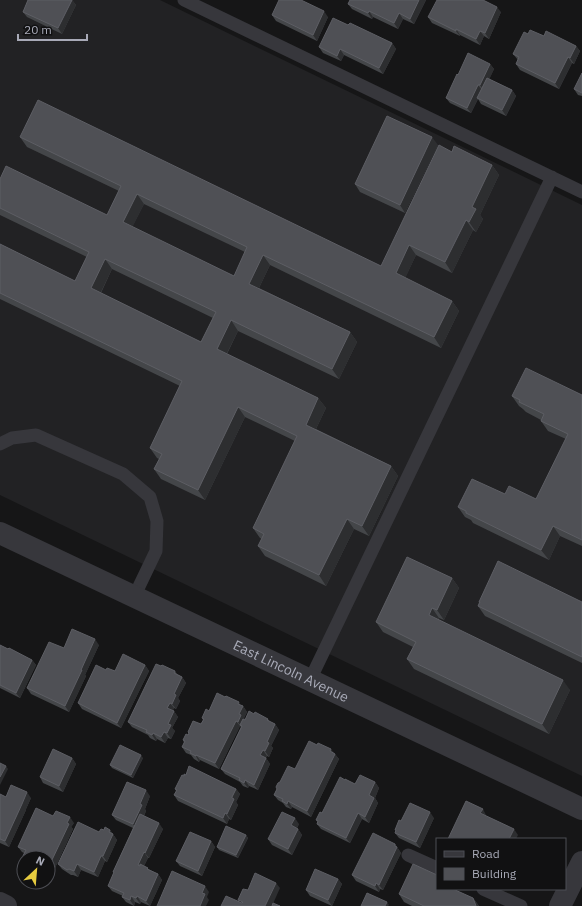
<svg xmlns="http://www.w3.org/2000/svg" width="582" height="906" font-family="'IBM Plex Sans',sans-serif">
<rect width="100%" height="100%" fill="#161617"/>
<path fill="#222224" d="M0,0H160L582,205V776L0,495Z"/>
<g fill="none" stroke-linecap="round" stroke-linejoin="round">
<path stroke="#37373c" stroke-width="13" d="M184,0L582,192
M0,444L12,438L36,435L123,474L150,497L157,521L156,551L134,597
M310,680L552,177
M408,855L437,868
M483,889L521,906"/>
<g stroke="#37373c" stroke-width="22">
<path id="s1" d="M0,533L582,809"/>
<path d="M0,903L6,906"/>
<path d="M560,906L582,862"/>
</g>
</g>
<path fill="#444649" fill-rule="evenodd" d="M28,0H72L76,5L62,34L27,17L23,12Z
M350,0H426L414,24L403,19L398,29L373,17L372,19L352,9L348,4Z
M501,12L489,39L484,36L480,45L460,35V36L432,23L428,17Z
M272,15L328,17L317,41L276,21Z
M348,25L392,43L396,49L383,74L344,55L341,61L323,53L319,47Z
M528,34L544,36L576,46L580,51L574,64L572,63L559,89L520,70L516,64L518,60L513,54Z
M490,64L494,69L489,79L512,90L516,96L506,116L481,104L478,99L471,113L450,103L446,98L458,75Z
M582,73V96L578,95L574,89Z
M20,137L381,266L452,152L492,165L499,175L480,215L483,219L476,232L473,230L452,273L416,255L405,278L452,301L459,311L441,348L270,265L259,288L350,332L357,342L339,379L238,331L227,354L318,398L326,408L316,429L391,466L398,476L369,536L354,529L326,586L265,556L258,546L262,539L260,538L253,528L295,441L245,417L205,500L161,479L154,469L159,459L157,458L150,448L180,386L0,299V244L75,281L87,257L0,215V179L107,215L119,191L27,147ZM144,204L245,252L234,276L132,227ZM112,269L213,318L201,342L101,293Z
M438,145L405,213L360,192L355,184Z
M582,395V546L560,536L549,560L473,523L471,520L465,517L458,507L505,494L536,499L566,439L548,431L541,421V420L526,412L523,409L519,406L512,396Z
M452,578L459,588L444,620L439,618V620L570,690L549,734L414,669L407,659L413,647L383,632L376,622Z
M479,602H582V663L485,616L478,606Z
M0,645L32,660L36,665L20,698L0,688Z
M99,645L85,675L86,676L69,712L31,694L27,688L64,648Z
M145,665L149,671L121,728L82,709L78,703L106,670L115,671Z
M161,666L175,671L177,674L182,677L186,683L178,698L180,701L176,709L174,708L173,710L178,717L172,728L175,731L171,739L168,738L165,743L157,739L156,741L150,738L148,735L132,727L128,722Z
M241,705L243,706L247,712L244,718L245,720L254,714L268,719L270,722L275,724L279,730L271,746L273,748L269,757L267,756L266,758L270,764L258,790L249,786L248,788L243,786L240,782L225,774L221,769L241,727L240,726L219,769L200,760L199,762L194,759L191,755L186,753L182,747L184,743L183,740L188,735L189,733L188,732L201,724L203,720L202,718L209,711Z
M334,753L339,759L311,817L292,807L291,809L286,807L283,803L278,800L274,795L280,782L295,769Z
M72,758L76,764L63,792L43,783L40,777Z
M143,758L133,778L112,768L110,765Z
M184,776L236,789L240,794L236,802L238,805L231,820L229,819L227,824L178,801L174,795L176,791L175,789Z
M345,780L355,784L375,782L379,788L375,798L378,803L369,823L362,819L350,843L321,829L317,824L318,822L316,820L322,813Z
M0,794L6,797L31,798L26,809V810L9,847L0,843Z
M150,796L145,809L146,811L144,816L163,829L149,858H148L144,866L150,870L158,874L162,880L150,906L141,902L140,904L135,902L134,906L126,902L122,897L123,896L112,891L108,886L114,873L113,872L133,828L116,820L112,815Z
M434,818L420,848L399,838L395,833L396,831L395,830L401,821Z
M74,823L71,827L73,829L55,868L49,865L48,867V858H24L23,856L24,853L22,852L18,847Z
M299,824L297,828L298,829L302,835L292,855L272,845L268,839Z
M104,830H110L117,840L107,862L105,861L98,877L81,870L78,877L73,875H71L62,869L58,864L99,832Z
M246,835L248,838L238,858L219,850L217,847Z
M211,841L215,847L202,876L180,866L176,861Z
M395,844L401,853L383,890L380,889L379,892L356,881L352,875Z
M338,879L342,884L332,906L310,896L306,890Z
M437,889L473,898L479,906H412L404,902L399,894Z"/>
<path fill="#2d2e30" d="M72,0L76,5L62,34L58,28Z
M419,0H426L414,24L410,19Z
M497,7L501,12L489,39L485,33Z
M324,11L328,17L317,41L313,35Z
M369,11L373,17L372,19L368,13Z
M399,13L403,19L398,29L394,23Z
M456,29L460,35V36L456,31Z
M480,31L484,36L480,45L476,39Z
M392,43L396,49L383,74L379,68Z
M576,46L580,51L574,64L570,58Z
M340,49L344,55L341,61L337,56Z
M568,57L572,63L559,89L555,83Z
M490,64L494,69L484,91L480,85Z
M478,85L482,90L477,98L478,99L471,113L467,108Z
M512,90L516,96L506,116L502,110Z
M432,137L438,145L405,213L400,205Z
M492,165L499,175L480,215L483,219L476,232L469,222L472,207Z
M137,194L144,204L130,232L123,222Z
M466,220L473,230L452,273L445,262Z
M409,245L416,255L403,283L396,273Z
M263,255L270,265L256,294L249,284Z
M105,259L112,269L98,298L91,288Z
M452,301L459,311L441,348L434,337Z
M231,320L238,331L224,359L217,349Z
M350,332L357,342L339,379L332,369Z
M318,398L326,408L313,435L306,425Z
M238,407L245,417L205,500L198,490Z
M391,466L398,476L369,536L362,526Z
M347,519L354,529L326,586L319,575Z
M553,526L560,536L549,560L541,550Z
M452,578L459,588L444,620L437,610Z
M432,608L439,618L436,625L429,615Z
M95,639L99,645L85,675L86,676L69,712L65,706L81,670Z
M32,660L36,665L20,698L16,693Z
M145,665L149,671L121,728L117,723Z
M182,677L186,683L178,698L180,701L176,709L172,704L174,694Z
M563,680L570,690L549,734L542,724Z
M239,702L242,708L243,706L247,712L244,718L245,720L240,725L242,728L238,722V704Z
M170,703L174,708L171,713L167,708Z
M174,711L178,717L172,728L175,731L171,739L167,733L168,724Z
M236,721L240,726L219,769L215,763Z
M275,724L279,730L271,746L273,748L269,757L265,751L267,742Z
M164,732L168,738L165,743L161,737Z
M153,733L157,739L156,741L152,735Z
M331,749L339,759L311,817L307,811Z
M263,750L267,756L264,761L260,755Z
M141,755L143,758L133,778L131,775Z
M196,755L200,760L199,762L196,756Z
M72,758L76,764L63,792L59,786Z
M266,758L270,764L258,790L254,785Z
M6,766L8,769L0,785V777Z
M245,780L249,786L248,788L244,783Z
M375,782L379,788L375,798L378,803L369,823L365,817L369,795Z
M236,789L240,794L236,802L238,805L231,820L227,814L232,797Z
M146,790L150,796L145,809L146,811L137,830L133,824L140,804Z
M27,792L31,798L26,809V810L9,847L5,841Z
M288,801L292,807L291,809L287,804Z
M483,809L486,815L484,819L480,813Z
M430,812L434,818L420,848L416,842Z
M225,813L229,819L227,824L223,818Z
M358,813L362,819L350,843L346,838Z
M70,817L74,823L71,827L73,829L55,868L51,862Z
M295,818L299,824L295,831L291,825Z
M159,823L163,829L149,858L145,853Z
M298,829L302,835L292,855L288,849Z
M514,829L518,835L516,839H509Z
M110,830L117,840L107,862L103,856Z
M246,835L248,838L238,858L236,855Z
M211,841L215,847L202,876L198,871Z
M395,844L401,853L383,890L379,885Z
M144,852L148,858L142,870L138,865Z
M101,856L105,861L98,877L94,872Z
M77,864L81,870L78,877L74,871Z
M158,874L162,880L150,906L146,901Z
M338,879L342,884L332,906L328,900Z
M276,883L280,888L272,906H265Z
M376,883L380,889L379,892L375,886Z
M205,886L209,892L207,897L209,900L206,906H200L202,893Z
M131,896L135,902L134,906L130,900Z
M137,896L141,902L140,904L136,898Z
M473,898L479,906H476Z
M387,902L389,905L388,906H385Z"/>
<path fill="#4f5055" stroke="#5d5e64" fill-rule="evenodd" d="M28,0H72L58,28L23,12Z
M279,0H301L324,11L313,35L272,15Z
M350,0H419L410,19L399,13L394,23L369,11L368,13L348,4Z
M437,0H483L497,7L485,33L480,31L476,39L456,29V31L428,17Z
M333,18L348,25L350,23L392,43L379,68L340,49L337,56L319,47Z
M530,30L544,36L546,31L576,46L570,58L568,57L555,83L516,64L519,57L513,54L524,32L528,34Z
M468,53L490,64L480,85H478L467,108L446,98L457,74L458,75Z
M582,73V93L574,89Z
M487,78L512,90L502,110L477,98Z
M38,100L381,266L439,145L452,152L454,146L492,165L472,207L476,209L469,222L466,220L445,262L409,245L396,273L452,301L434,337L263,255L249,284L350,332L332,369L231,320L217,349L318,398L306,425L391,466L362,526L347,519L319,575L258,546L264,534L253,528L297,436L238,407L198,490L154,469L162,454L150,448L182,381L0,293V244L75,281L89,252L0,208V179L6,166L107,215L121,186L20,137ZM137,194L247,247L234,276L123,222ZM105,259L216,312L201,342L91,288Z
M387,116L432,137L400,205L355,184Z
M526,368L582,395V540L553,526L541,550L466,513V511L458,507L472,479L505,494L509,486L536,499L568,434L541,421L544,414L519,402L520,400L512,396Z
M407,557L452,578L437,610L432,608L429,615L563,680L542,724L407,659L416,642L376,622Z
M498,561L582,602V657L478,606L480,602H479Z
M72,629L95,639L81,670H82L65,706L27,688L49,642L64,648Z
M0,645L8,649L9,648L32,660L16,693L0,685Z
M123,654L145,665L117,723L78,703L96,665L106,670L107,668L115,671Z
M156,664L161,666L162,665L175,671L174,673L182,677L174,694L176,695L172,704L170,703L167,708L174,711L168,724L171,725L167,733L164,732L161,737L153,733L152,735L146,732L147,730L128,722Z
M217,693L225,697L226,696L239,702L238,704L243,706L239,714L241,715L238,722L236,721L215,763L196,755V756L190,753L191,751L182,747L185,741L183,740L186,734L188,735L189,733L188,732L193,721L201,724L204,719L202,718L206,709L209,711Z
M249,711L254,714L255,712L268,719L267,720L275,724L267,742L269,743L265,751L263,750L260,755L266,758L254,785L245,780L244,783L239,780L240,778L221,769L242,726L240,725L243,719L245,720Z
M309,741L317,745L318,743L331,749L330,751L335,754L307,811L288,801L287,804L282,801L283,799L274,795L277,789L276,787L278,783L280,782L288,766L295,769Z
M120,745L141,755L131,775L110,765Z
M53,749L72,758L59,786L40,777Z
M0,763L6,766L0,777Z
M189,766L236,789L232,797V798L234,799L227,814L225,813L223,818L174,795L177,790L175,789L182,775L184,776V774L186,775Z
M360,775L375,782L369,795L374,798L365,817L358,813L346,838L317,824L318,821L316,820L320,812L322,813L340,777L345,780V779L355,784Z
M127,782L146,790L140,804L142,805L133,824L112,815Z
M11,785L27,792L22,804L5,841L0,839V794L6,797Z
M466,801L483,809L480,813L514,829L509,839H448Z
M410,803L430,812L416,842L395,833L396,830H395L399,820L401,821Z
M36,808L53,816L56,811L70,817L67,823L69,824L51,862L48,861V858H27L23,856L26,850L18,847Z
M282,812L295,818L291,825L298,829L288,849L268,839Z
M140,814L159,823L145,853L144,852L138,865L140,866V864L148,868L147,869L158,874L146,901L137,896L136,898L131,896L130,900L122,897L124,893L108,886L114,872H113Z
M78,822L99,832L101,829L104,830L105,827L110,830L109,832L113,834L103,856H101L94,872L77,864L74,871L69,869L67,870L58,864Z
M226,826L246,835L236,855L217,847Z
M190,832L211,841L198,871L176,861Z
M373,833L395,844V846L397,847L379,885L376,883L375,886L352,875Z
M413,864L437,875V889H453L473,898L476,906H424L399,894Z
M315,869L338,879L328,900L306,890Z
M172,871L205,886L202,893L205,894L200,906H157Z
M255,873L276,883L265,906H221L226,896L242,903L243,902L238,900L243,889L248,890Z
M367,893L387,902L385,906H361Z
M273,903L280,906H272Z"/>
<g text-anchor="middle" stroke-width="4" stroke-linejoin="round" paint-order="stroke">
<g font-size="14" fill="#a8aab7" stroke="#111112">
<text dy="5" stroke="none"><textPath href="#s1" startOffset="322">East Lincoln Avenue</textPath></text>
</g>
</g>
<rect x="436" y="838" width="130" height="52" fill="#111112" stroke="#4d4e54"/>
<rect x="444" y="851" width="20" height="6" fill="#37373c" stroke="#4d4e54"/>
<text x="472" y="858" font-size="12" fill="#a8aab7">Road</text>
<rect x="444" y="868" width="20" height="12" fill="#4f5055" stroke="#4d4e54"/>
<text x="472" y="878" font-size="12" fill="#a8aab7">Building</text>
<g transform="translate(36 870) rotate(26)"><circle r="19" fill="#111112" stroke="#4d4e54"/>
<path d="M0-3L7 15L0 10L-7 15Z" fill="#e6cb3f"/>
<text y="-6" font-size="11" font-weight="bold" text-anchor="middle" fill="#a8aab7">N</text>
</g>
<path d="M18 34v6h69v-6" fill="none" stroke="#a8aab7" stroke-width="2"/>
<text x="24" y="34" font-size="12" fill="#a8aab7" stroke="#111112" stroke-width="3" paint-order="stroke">20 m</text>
</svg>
